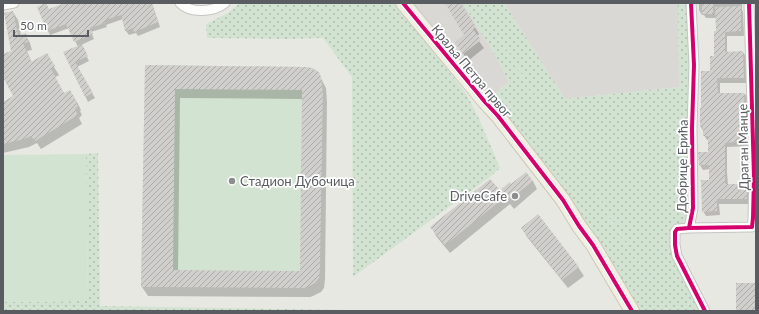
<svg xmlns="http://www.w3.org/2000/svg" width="759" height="314" font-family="Lato,sans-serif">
<defs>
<pattern id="grass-dots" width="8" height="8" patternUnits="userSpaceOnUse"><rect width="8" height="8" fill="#d2e3d1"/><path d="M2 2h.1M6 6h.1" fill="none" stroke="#adbbad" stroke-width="1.8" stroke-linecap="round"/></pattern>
<pattern id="building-hatch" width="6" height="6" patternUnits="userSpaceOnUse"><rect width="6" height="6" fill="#d0cfcc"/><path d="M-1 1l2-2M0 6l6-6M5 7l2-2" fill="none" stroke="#acaba9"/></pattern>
</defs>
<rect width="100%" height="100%" fill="#e8e8e3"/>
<path fill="#d9d8d4" d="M403,3H463L493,51L509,82L485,102Z
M504,3H678L679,87L565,99Z"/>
<path fill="url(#grass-dots)" d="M240,3H396L467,95L480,121L500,168L490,177L353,277L352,77L323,38L288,39L207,38L206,24L228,13Z
M463,3H504L565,99L679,87L678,3H691L689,228L677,229L675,245L705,311H635L485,102L509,82L493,51Z
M98,153L100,306L350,310L349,311H3V302L88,301L86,154Z"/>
<path fill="#d2e3d1" d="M145,65L306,67C323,70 321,77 323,92L320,269C319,280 315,286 304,288L141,287Z
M86,154L88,301L3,302V155Z"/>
<path fill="#0003" fill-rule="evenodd" d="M68,3H152L160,27L138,36L136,33L129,35L126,31L123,19L106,25L107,27L91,32L94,39L81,45L89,61L77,67L95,98L88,102L65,53L78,47L69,28L50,35L48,31L46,4L49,10Z
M446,3H460L479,34L476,37L484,48L468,61L456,43L465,35Z
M699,3H742V10L743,12L744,36H727V53L743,52L746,57V83H720V94H745L748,99L749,146L727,147V172L728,185H746L748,190L749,204H719L720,215L706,216L703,211L710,181V169L703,170L700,165L709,153V140H707L704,135V132L701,127L711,72L715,57L717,32L716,18H706L704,15H702L699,10Z
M13,12L18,20L21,36L25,34L30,43L32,50L27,51L32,63L46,54L59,75L54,78L64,94L77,102L81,110L80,111L82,115L79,118L82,124L41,149L37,143L29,147L3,153V103L15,96L3,75V56L12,52Z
M146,66L318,73L326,88L327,102L325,279L324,288L321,292L313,296L310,297L148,296L142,287ZM180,98L303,99L301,272L178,271Z
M526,173L533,181L537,189L514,209L510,204L450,253L436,236L432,227L500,192L511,185Z
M522,228L578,267L584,276L568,288L527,237Z"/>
<path fill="url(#building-hatch)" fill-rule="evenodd" d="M46,3L49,9L65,3H152L158,22L134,32L133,28L125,31L121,15L105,20V23L90,28L93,34L74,42L66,24L47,31L37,7Z
M445,3H461L476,27L473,29L481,40L463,54L455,43L464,35Z
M702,3H713V14H702Z
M741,6V31L725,32V52L743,51L744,78H717L718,93H744L745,120H744L745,141L725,143V184H747V199H717V211L702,212L701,180H709V165H699L698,152H708V136H703V127H700V108H701V71H710V56H714V31H716L715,7Z
M13,11L18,35L26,33L28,42L23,43L31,62L47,53L55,66L51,69L64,93L70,90L77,102L76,103L78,106L75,109L78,115L35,141L31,136L24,139L3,144V102L13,96L3,77V54L11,51L4,13Z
M82,44L88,56L75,62L93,93L85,97L63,52Z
M145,65L306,67L312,68L319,72L321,77L323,92L320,269L319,278L315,283L308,287L304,288L141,287ZM175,89L302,90L300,271L173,270Z
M526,172L533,181L508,201L505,197L445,245L430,227L490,179L500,190L510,182L511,184Z
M538,214L579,267L562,280L521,228Z
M736,283H756V311H736Z"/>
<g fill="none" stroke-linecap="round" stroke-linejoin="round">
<defs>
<path id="minor" d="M180,3C191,14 214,12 225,3
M691,3L694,65L692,128L693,208L689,228L677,229L675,232V245L677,256L705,311
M3,5L14,3
M689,228L752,227L753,218L754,177L749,3"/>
<path id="primary" d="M403,3L485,102L498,116L563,200L579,226L593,245L632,311"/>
</defs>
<use href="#minor" stroke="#c5c5c5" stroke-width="11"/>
<use href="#primary" stroke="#cdc8b4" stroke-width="16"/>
<use href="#minor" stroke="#fcfcfb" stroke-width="9"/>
<use href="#primary" stroke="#f0efe6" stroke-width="14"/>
<path stroke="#e1e1e0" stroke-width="3" stroke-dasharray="1 5" stroke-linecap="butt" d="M477,3L668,311"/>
<defs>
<path id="cycleway" d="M403,3L485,102L498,116L563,200L579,226L593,245L632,311
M691,3L694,65L692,128L693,208L689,228L677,229L675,232V245L677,256L705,311
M689,228L752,227L753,218L754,177L749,3"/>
</defs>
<use href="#cycleway" stroke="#fff" stroke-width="6"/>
<use href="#cycleway" stroke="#d6006c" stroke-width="4"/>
</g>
<g fill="#8b8d8e" stroke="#fff" stroke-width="1.5">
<circle cx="232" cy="181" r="4"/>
<circle cx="515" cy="196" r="4"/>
</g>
<g text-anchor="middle" stroke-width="3.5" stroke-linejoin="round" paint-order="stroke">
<g font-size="13" fill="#595c60" stroke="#fff">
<text transform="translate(472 71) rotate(50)" y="5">Краља Петра првог</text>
<text transform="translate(743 147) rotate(-91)" y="5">Драган Манце</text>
<text transform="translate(682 166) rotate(-89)" y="5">Добрице Ерића</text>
</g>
<g font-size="13" fill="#595c60" stroke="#fff" text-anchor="start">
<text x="240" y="186">Стадион Дубочица</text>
<text x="507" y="201" text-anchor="end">DriveCafe</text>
</g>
</g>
<rect width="759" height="314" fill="none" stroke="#595c60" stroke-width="8"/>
<path d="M14 30v6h74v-6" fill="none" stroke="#595c60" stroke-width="2"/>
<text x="20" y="30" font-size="12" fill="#595c60" stroke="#ffffff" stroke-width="3" paint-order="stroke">50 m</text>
</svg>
